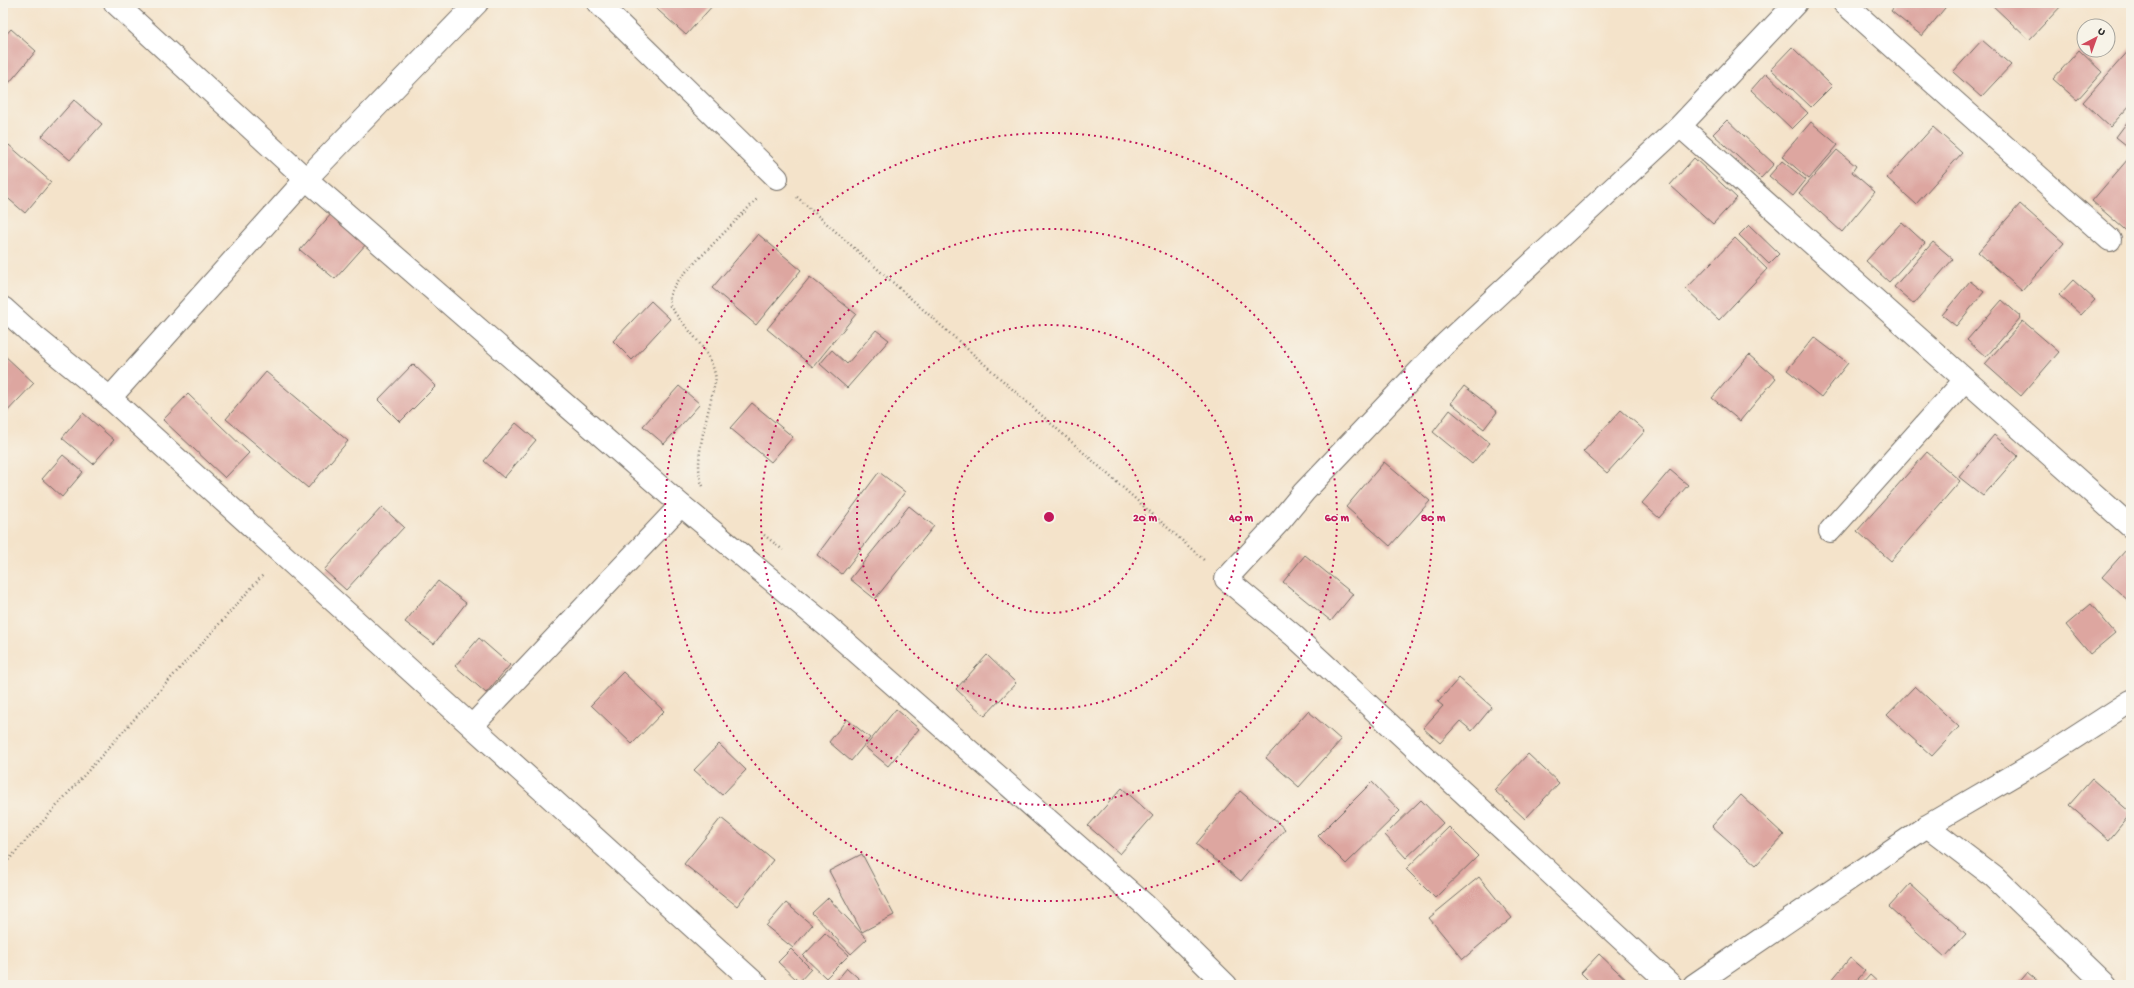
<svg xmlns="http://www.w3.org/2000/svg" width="2134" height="988" font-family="'Gochi Hand',sans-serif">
<rect width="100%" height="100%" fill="#f7f3e8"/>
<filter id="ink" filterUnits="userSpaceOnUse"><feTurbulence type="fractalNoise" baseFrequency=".025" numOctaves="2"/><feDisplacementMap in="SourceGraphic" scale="8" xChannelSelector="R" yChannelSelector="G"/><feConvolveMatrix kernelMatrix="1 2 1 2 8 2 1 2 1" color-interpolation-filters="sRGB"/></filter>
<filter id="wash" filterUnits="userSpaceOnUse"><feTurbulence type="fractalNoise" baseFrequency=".012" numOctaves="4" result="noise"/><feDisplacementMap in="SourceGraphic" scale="16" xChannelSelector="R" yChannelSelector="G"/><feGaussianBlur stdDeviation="0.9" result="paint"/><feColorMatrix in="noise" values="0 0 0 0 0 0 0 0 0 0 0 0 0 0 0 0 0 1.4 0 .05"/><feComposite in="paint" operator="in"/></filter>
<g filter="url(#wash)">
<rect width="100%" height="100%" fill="#f4e3ca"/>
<g id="blocks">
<path fill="#dda6a0" d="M650,3H715L686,35Z
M1897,3H1949L1922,36L1891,11Z
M1990,3H2064L2029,40Z
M11,29L36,51L9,83L3,78V38Z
M1982,40L2011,65L1981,97L1953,72Z
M1792,47L1832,86L1811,107L1771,69Z
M2131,48V104L2110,127L2083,102Z
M2079,50L2102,72L2077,100L2053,79Z
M1766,73L1808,113L1792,129L1751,90Z
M74,100L102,124L70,160L42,136Z
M2131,117V149L2116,137Z
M1727,120L1774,164L1761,178L1713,134Z
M1811,122L1838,145L1809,179L1782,156Z
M1933,127L1962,153L1916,204L1887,178Z
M9,145L51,182L25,213L3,194V151Z
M1837,150L1856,166L1852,172L1875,192L1842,232L1799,193Z
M1694,158L1737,198L1713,224L1670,185Z
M2128,159L2131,162V235L2092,201Z
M1782,161L1806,180L1793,196L1769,176Z
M2020,204L2064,243L2022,291L1978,252Z
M332,213L367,243L335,279L300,250Z
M1902,222L1925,243L1889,282L1866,261Z
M1749,225L1779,254L1769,264L1739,235Z
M758,234L801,270L756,325L712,288Z
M1735,238L1767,269L1719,320L1686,289Z
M1933,242L1953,259L1914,304L1894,287Z
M810,277L856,314L813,367L767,329Z
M2073,280L2095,300L2081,315L2059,295Z
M1970,281L1984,292L1956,326L1942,315Z
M2002,300L2021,317L1986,357L1967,340Z
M651,301L670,319L632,360L613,341Z
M2023,321L2059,352L2021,396L1985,364Z
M876,330L889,340L847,388L820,364L832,350L847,364Z
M1814,337L1848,363L1821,397L1787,370Z
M3,354L34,383L3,416Z
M1749,355L1776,378L1740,421L1712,398Z
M413,364L436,386L400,422L378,400Z
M266,372L348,441L308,488L226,419Z
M679,386L700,404L664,444L643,426Z
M1464,386L1497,412L1484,429L1451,403Z
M188,394L249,453L225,478L163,420Z
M752,403L793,437L771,462L730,428Z
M1450,410L1490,443L1472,464L1433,432Z
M1621,410L1645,431L1607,473L1583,452Z
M83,413L114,440L93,464L62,438Z
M516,423L536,440L504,478L484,461Z
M1994,435L2018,456L1983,496L1959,477Z
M1927,452L1960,481L1891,561L1857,531Z
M63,455L83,472L62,497L42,479Z
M1384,462L1430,501L1390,546L1346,507Z
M1670,470L1688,485L1659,518L1642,503Z
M879,472L905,492L842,574L817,555Z
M909,506L934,526L875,599L850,579Z
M382,507L404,527L346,590L324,570Z
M2126,550L2131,554V603L2102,577Z
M1305,555L1353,594L1331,621L1283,582Z
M438,581L466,603L434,644L405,622Z
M2091,604L2115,633L2090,654L2066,625Z
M479,638L510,665L486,693L455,666Z
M987,655L1016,683L985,716L956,689Z
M623,672L664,711L632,744L591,705Z
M1459,678L1492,707L1472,731L1460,721L1440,743L1423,728L1443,706L1438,702Z
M1915,686L1959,727L1932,756L1887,715Z
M896,709L919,729L888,766L865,747Z
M1308,711L1341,740L1299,787L1266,758Z
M847,719L870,738L851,761L829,742Z
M719,744L746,770L722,795L694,770Z
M1528,754L1559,783L1525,819L1494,790Z
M2092,779L2131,813L2109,840L2069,805Z
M1372,782L1400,811L1346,864L1318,836Z
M1122,788L1153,816L1120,854L1088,826Z
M1240,791L1285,829L1241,881L1196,844Z
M1741,795L1784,835L1756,865L1712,826Z
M1421,800L1443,823L1406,858L1385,835Z
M721,818L773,860L737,906L684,864Z
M1449,827L1478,856L1435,898L1406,869Z
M862,854L894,915L862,932L829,871Z
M1479,877L1512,918L1463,959L1429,918Z
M1910,884L1966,934L1945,957L1889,907Z
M828,898L867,939L851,954L812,913Z
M786,903L812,925L793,948L766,926Z
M825,933L849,955L826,978L803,956Z
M791,949L811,969L799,982L778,962Z
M1599,954L1632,985H1593L1581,973Z
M1850,958L1865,971L1853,985H1835L1831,981Z
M847,968L866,985H833Z
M2027,972L2042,985H2016Z
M1870,975L1881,985H1861Z"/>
</g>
</g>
<g filter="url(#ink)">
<use href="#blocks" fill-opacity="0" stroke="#716b63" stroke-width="1"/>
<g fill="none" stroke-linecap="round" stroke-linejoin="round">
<defs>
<path id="minor" d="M115,3L306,179L681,505L827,626L1145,905L1226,985
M598,3L777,178
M1796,3L1680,126L2131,527
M1844,3L2110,240
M3,308L34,336L110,398L757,985
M110,398L306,179L477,3
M1830,531L1965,380
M472,726L681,505
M1927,826L1994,877L2106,985
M1671,985L1293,635L1226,579L1280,521L1304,492L1445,344L1680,126
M1694,985L1927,826L2040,760L2131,701"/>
</defs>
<use href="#minor" stroke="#716b63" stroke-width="24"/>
<path stroke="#716b63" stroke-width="2.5" stroke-dasharray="1 3" stroke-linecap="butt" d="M797,197L1205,561
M703,486C692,465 707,418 712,395C713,389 717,381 715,374C708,346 685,329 670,306L669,297L673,288L681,277L758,198
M764,535L783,550
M3,866L263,575"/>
<use href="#minor" stroke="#fff" stroke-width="22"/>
</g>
</g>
<g fill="none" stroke="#c2185b" stroke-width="2" stroke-dasharray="2 4">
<circle cx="1049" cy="517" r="96"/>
<circle cx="1049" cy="517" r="192"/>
<circle cx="1049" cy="517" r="288"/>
<circle cx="1049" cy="517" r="384"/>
</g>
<circle cx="1049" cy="517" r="6" fill="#c2185b" stroke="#f7f3e8" stroke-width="2"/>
<g font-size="12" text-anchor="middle" font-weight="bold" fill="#c2185b" stroke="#f7f3e8" stroke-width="3" stroke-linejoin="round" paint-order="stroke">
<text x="1145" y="521">20 m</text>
<text x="1241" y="521">40 m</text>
<text x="1337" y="521">60 m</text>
<text x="1433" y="521">80 m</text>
</g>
<rect width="2134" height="988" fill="none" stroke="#f7f3e8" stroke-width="16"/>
<g transform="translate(2096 38) rotate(41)"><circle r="19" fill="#f7f3e8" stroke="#a5a39c"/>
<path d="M0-3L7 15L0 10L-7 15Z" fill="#d1495b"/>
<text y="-6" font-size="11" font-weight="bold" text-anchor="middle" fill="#2b2b2b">U</text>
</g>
</svg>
